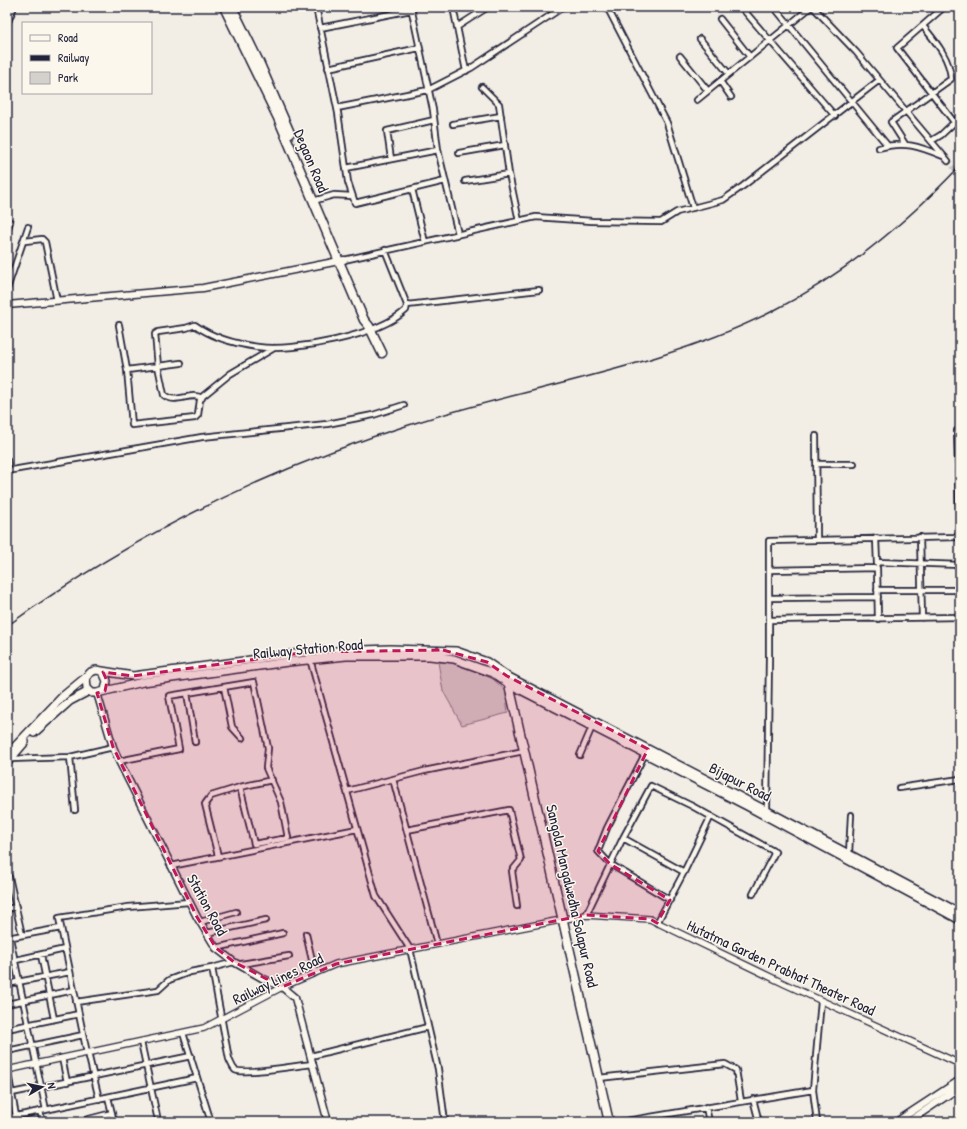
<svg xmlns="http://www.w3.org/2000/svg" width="967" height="1129" font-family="'Patrick Hand',sans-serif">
<rect width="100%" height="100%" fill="#f2eee5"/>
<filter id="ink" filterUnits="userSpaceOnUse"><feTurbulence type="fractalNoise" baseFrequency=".025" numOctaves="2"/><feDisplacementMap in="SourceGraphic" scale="8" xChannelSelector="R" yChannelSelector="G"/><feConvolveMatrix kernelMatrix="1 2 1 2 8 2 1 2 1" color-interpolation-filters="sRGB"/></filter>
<g filter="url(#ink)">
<path fill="#d4d1cc" stroke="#7b7a84" d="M438,662H451L461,665L493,679L505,690L508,713L462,725L443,691Z"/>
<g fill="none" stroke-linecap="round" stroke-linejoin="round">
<path stroke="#c8c5c3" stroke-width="4.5" stroke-dasharray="4.5 2" stroke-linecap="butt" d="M948,161L960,176"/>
<defs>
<path id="minor" d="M316,7L338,113L348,182L355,203L445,181
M411,7L433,110L438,150L458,234
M453,7L466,71
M607,7L667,123L693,208
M741,7L835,116
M774,7L888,146
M813,7L856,52L948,161
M944,7L897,48L954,122
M720,19L750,57
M7,24L14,7
M457,27L488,7
M320,28L411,10
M700,39L729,74
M680,56L708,91
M328,68L419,48
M720,81L731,97
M482,87L499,104L509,174L519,221
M697,100L811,7
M337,108L428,90L471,68L563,7
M453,124L501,116
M931,141L941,135L960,117
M905,144L891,122L951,79C950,58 935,41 923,26
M879,148C905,141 918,146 943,156
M459,153L505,145
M391,159L387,131L434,120
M346,168L438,150
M465,181L509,174
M412,189L425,242
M313,201L334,195L352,196
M7,231L10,222
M25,241L42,239L45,242L57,301
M344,260L536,217L592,221L661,222L677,212L723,200L743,186L878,81
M7,289L28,227
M407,305L539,290
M119,325L127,370L158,366L155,334L158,332L186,328L195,325C213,338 236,344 258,347C294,352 378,336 406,310L407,305L385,250
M181,363L158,366L164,395C176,405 190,391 202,398
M127,370L132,425L195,418L198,415L200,400L203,396L230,374L274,348
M957,431L960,536
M816,436L817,539
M7,460L9,471
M817,464H854
M7,471L202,437L327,424L373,415L404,405
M920,537L922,618
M876,538L877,564
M877,562L960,565
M769,570L877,568L878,619
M877,590H960
M769,598L878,597
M769,620L960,617
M308,652L376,896L410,949L438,1069L445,1122
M224,687L232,727L242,738
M187,693L195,742
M646,752L607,828L598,851L610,864L670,900
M580,755L592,727
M70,757L75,810
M10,759L70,757L113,747
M119,761L179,749L169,696L254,682L268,748L266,768L281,802L288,838L254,844L240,787L272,780
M393,779L437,944
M899,788L960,779
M347,791L424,771L524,751
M767,811L769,659V541L960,537
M407,830L509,810L521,860L512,871L517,906
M623,838L684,872
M849,854L851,815
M218,856L205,804L211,796L240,787
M171,866L357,829
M7,877H9L22,935
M7,909L16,907
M586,915L623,838L651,786L692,806L775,852L753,894
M200,922L236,912
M657,923L684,872L711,816
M207,933L266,920
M306,934L315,973
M7,938L61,928
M10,938L46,1110
M216,948L283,933
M41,955L54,1019
M7,962L65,949
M241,964L289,956
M212,968L229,1059C231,1063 232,1067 235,1070C244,1075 300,1065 313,1064
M7,984L70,972
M76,1002L158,990L169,980L190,972L212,968L234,962
M7,1004L74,990
M7,1029L79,1014
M183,1033L211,1122
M141,1042L157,1116
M7,1051L83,1035
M87,1053L59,918L128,907L189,902
M88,1053L99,1099
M311,1056L428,1027
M62,1058L67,1082
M7,1068L16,1116
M599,1078L725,1064L736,1070L741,1101
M7,1094L191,1056
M108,1097L114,1122
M753,1099L759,1122
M706,1107L709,1122
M40,1111L43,1122
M7,1118L197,1078
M77,1122L112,1113
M620,1122L813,1090
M817,1122L813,1090L821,1001"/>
<path id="tertiary" d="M7,1070L204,1028L282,987L336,964L586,915L650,919L785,984L960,1064"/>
<path id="secondary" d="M7,305L203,288L344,260
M97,693L113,747L119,761L197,917L216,948L234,962L262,978L282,987L295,998L328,1122
M896,1122L960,1080
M908,1122L960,1087"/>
<path id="primary" d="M103,672L107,681L105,690
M34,733L70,701L89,691
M7,755L63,696L86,677
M7,763L25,742
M960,913L777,816L507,676L487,662L456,651L390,649L308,652L133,676L96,670L91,672L86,677L87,688L92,693H97L143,682L288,662L346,656H430L454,659L493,673L509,684L747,806L960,920"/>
<path id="trunk" d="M224,7L278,118L364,320L369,326L382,353
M232,7L259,62L290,133
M507,676L609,1122"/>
</defs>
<use href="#minor" stroke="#22223b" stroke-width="8"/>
<use href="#tertiary" stroke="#22223b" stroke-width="8"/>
<use href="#secondary" stroke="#22223b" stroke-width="9"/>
<use href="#primary" stroke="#22223b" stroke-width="10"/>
<use href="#trunk" stroke="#22223b" stroke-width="11"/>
<use href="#minor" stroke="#fbf7ec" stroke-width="4.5"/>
<use href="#tertiary" stroke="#fbf7ec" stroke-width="5.5"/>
<use href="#secondary" stroke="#fbf7ec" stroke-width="6"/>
<use href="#primary" stroke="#fbf7ec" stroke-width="7"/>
<use href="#trunk" stroke="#fbf7ec" stroke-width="8"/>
<path stroke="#22223b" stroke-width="1.5" d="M7,626C133,535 267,469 415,423C532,386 659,368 769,313C843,276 904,225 960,166"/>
</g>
</g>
<path fill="#c2185b" fill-opacity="0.2" stroke="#c2185b" stroke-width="3" stroke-dasharray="8 5" stroke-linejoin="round" d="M443,650L487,662L507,676L648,749L598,851L610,864L670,900L657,923L650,919L586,915L336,964L282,987L234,962L216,948L197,917L113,747L97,693L105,691L107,681L103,672L133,676L308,652Z"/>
<g text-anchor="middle" stroke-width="3" stroke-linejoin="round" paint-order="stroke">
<g font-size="15" fill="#22223b" stroke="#fbf7ec">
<text transform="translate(311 161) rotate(67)" y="5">Degaon Road</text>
<text transform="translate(308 649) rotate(-5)" y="5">Railway Station Road</text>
<text transform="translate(740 782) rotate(27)" y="5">Bijapur Road</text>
<text transform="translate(572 896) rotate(77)" y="5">Sangola Mangalwedha Solapur Road</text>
<text transform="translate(207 905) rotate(61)" y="5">Station Road</text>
<text transform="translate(781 968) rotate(25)" y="5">Hutatma Garden Prabhat Theater Road</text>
<text transform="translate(278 979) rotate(-26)" y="5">Railway Lines Road</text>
</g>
</g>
<rect width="967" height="1129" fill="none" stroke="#fbf7ec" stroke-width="24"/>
<rect x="12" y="12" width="943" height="1105" fill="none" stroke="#22223b" stroke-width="1.5" filter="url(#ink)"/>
<rect x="22" y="22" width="130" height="72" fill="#fbf7ec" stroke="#a4a2a5"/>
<rect x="30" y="35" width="20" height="6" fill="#fbf7ec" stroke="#a4a2a5"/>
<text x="58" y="42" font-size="12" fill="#22223b">Road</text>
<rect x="30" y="55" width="20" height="6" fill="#22223b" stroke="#a4a2a5"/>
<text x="58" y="62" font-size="12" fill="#22223b">Railway</text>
<rect x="30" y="72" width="20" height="12" fill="#d4d1cc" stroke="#a4a2a5"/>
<text x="58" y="82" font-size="12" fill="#22223b">Park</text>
<g transform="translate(42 1087) rotate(81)" stroke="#fbf7ec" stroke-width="3" paint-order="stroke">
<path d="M0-3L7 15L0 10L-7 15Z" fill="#22223b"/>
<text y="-6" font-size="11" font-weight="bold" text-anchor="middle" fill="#22223b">N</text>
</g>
</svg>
